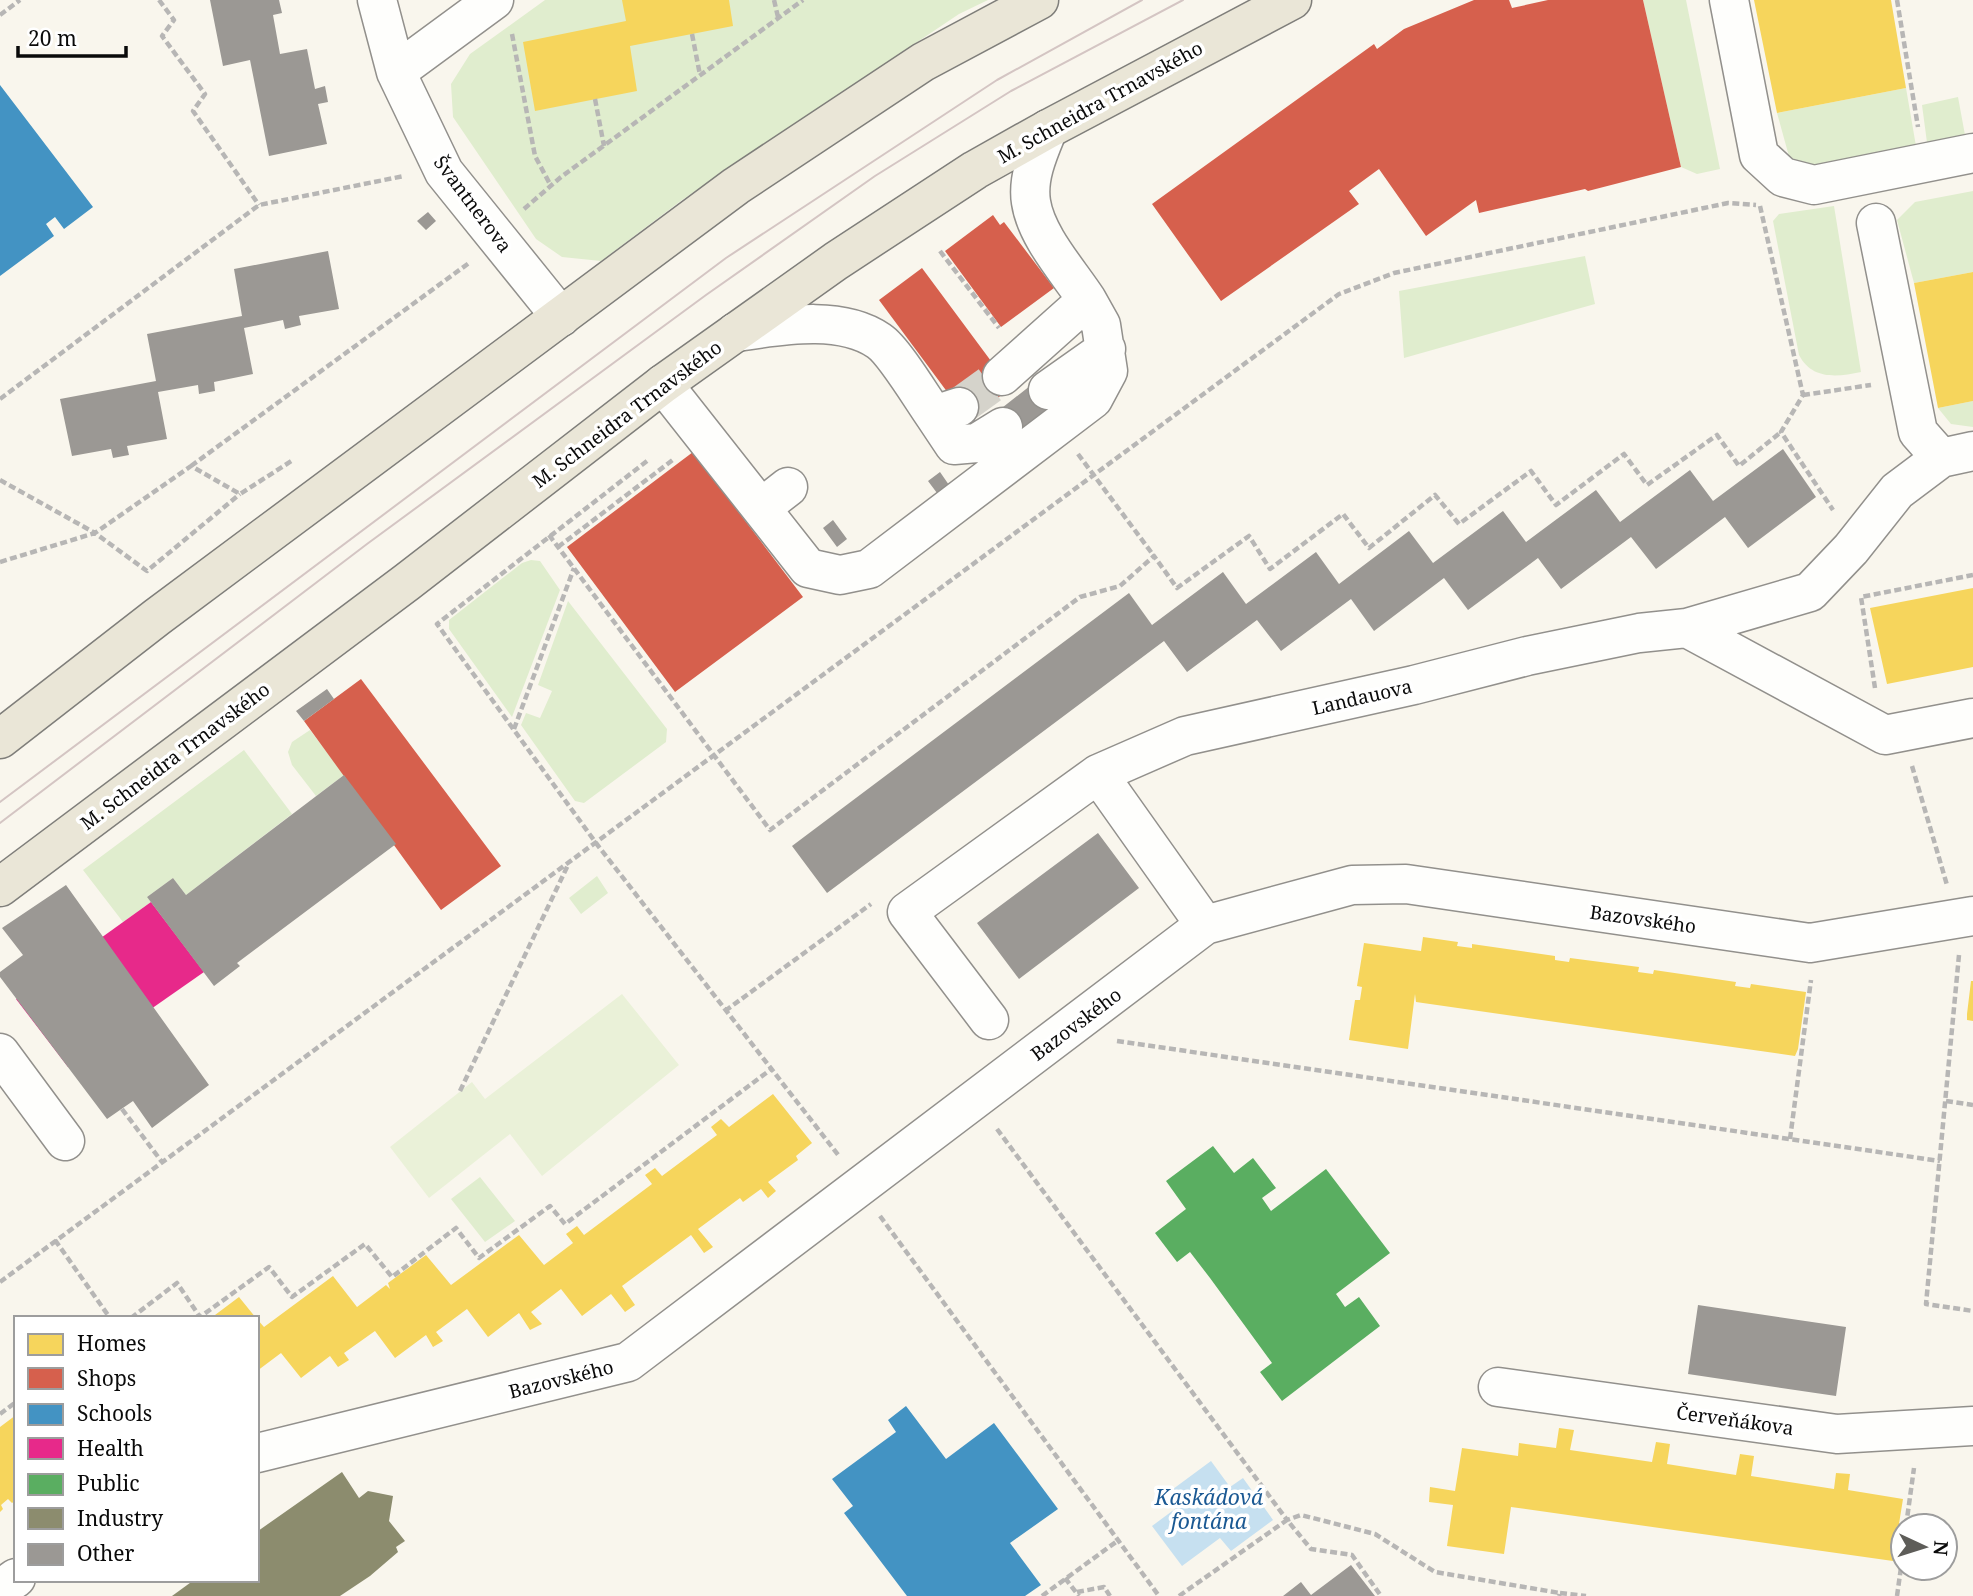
<svg xmlns="http://www.w3.org/2000/svg" width="1973" height="1596" font-family="'Noto Serif',serif">
<rect width="100%" height="100%" fill="#f9f6ed"/>
<path fill="#e0edce" d="M545,0H988L959,14L682,200L601,261L562,257L536,239L453,117L451,84L470,54Z
M1643,0H1686L1720,169L1697,174L1681,167Z
M1906,88L1917,152L1812,172L1790,160L1777,113Z
M1958,97L1965,135L1928,150L1922,105Z
M1973,191V272L1914,283L1897,220L1915,202Z
M1834,206L1861,372C1837,377 1812,380 1799,355L1773,221L1779,214Z
M1585,256L1595,304L1404,358L1399,291Z
M1973,401V427L1951,424L1938,408Z
M531,560L540,561L560,590L512,717L449,629V620L522,563Z
M568,601L667,729L666,742L584,803L575,801L521,725L526,713L540,718L552,691L538,685Z
M310,730L344,775L316,796L292,765L288,752L292,742Z
M244,750L292,814L186,895L173,878L147,897L151,902L123,922L83,870Z
M597,876L608,893L581,914L569,898Z
M480,1177L515,1221L485,1242L451,1199Z"/>
<path fill="#eaf1d8" d="M622,994L679,1065L542,1176L510,1134L429,1198L390,1147L472,1082L485,1099Z"/>
<path fill="#c6e0f0" d="M1211,1461L1230,1487L1243,1478L1273,1520L1231,1551L1220,1538L1182,1566L1152,1526L1179,1506L1169,1492Z"/>
<path fill="#f6d55c" d="M622,0H729L733,26L630,46L637,91L535,111L523,42L626,21Z
M1754,0H1891L1906,88L1777,113Z
M1973,272V401L1938,408L1914,283Z
M1973,588V667L1887,684L1870,608Z
M1423,937L1458,942L1457,946L1472,948V944L1555,956V960L1569,962L1570,958L1639,967L1638,972L1653,974L1654,970L1736,982L1735,986L1750,988L1751,984L1806,992L1798,1049L1795,1056L1416,1002L1415,994L1408,1049L1349,1040L1355,1000H1360L1362,987L1357,986L1364,943L1421,951Z
M1971,981H1973V1021L1967,1020V1014Z
M773,1094L812,1143L796,1156L798,1160L768,1182L776,1191L768,1198L761,1189L743,1202L740,1198L698,1229L713,1247L704,1253L691,1235L622,1286L635,1305L625,1312L611,1294L582,1316L561,1289L531,1312L542,1324L530,1330L519,1313L488,1337L467,1309L436,1332L443,1341L433,1347L426,1335L395,1358L375,1331L344,1353L349,1360L338,1367L330,1356L301,1378L281,1353L257,1371V1319L264,1327L333,1276L357,1307L386,1285L390,1289L388,1283L426,1255L451,1285L519,1235L544,1265L573,1243L566,1234L577,1226L584,1235L652,1184L645,1175L655,1168L662,1176L717,1135L711,1127L721,1119L729,1127Z
M239,1297L256,1318H211Z
M16,1415V1500L12,1503L8,1499L1,1505L3,1509L0,1512V1427Z
M1559,1428L1574,1430L1570,1450L1652,1462L1656,1442L1670,1444L1667,1464L1736,1475L1740,1454L1754,1456L1751,1476L1834,1489L1836,1473L1850,1474L1848,1490L1903,1499L1893,1561L1511,1507L1504,1554L1447,1546L1453,1505L1429,1502L1430,1487L1455,1491L1462,1448L1518,1456L1519,1443L1556,1448Z"/>
<path fill="#d6604d" d="M1474,0H1509L1512,8L1548,0H1643L1681,167L1588,191L1585,189L1479,213L1476,200L1426,236L1379,169L1349,191L1359,204L1221,301L1152,204L1374,44L1377,49L1404,29Z
M993,215L1000,225L1004,222L1054,288L1001,327L945,251Z
M922,268L1011,388L968,420L879,300Z
M693,452L803,597L675,692L567,547Z
M361,679L501,866L441,910L304,721Z"/>
<path fill="#4393c3" d="M0,85L93,207L64,229L55,217L46,224L54,236L0,276Z
M906,1406L946,1459L994,1423L1058,1509L1010,1543L1041,1585L1025,1596H907L844,1513L853,1506L832,1479L896,1432L888,1420Z"/>
<path fill="#e7298a" d="M151,902L204,972L68,1067L16,999Z"/>
<path fill="#5aae61" d="M1213,1146L1234,1173L1253,1158L1276,1188L1262,1198L1271,1211L1326,1169L1390,1253L1336,1294L1345,1307L1359,1297L1380,1326L1282,1401L1260,1372L1272,1363L1210,1278L1190,1252L1177,1262L1155,1233L1186,1209L1166,1181Z"/>
<path fill="#8c8c6e" d="M342,1472L359,1498L368,1491L393,1496L389,1521L405,1541L396,1547L398,1552L370,1576L340,1596H172L194,1580H257L258,1531Z"/>
<path fill="#9b9894" d="M210,0H279L282,13L273,15L280,54L307,49L315,89L325,86L328,102L318,104L327,144L269,156L250,60L223,66Z
M428,212L436,221L426,230L417,221Z
M328,251L339,309L299,316L301,325L285,329L283,320L244,328L253,374L214,382L215,391L199,394L198,385L158,392L167,439L127,446L129,455L113,458L111,449L72,456L60,399L156,381L147,334L242,316L234,269Z
M1040,378L1057,402L1011,437L993,415Z
M1783,449L1816,497L1748,548L1725,517L1656,569L1631,537L1561,589L1538,558L1468,610L1444,578L1374,631L1351,599L1281,651L1257,620L1187,672L1164,641L827,893L792,846L1129,593L1152,625L1223,572L1246,604L1316,552L1339,584L1409,531L1433,563L1503,511L1526,542L1596,490L1620,522L1690,470L1713,501Z
M940,472L949,485L937,493L928,481Z
M833,520L847,539L837,547L823,528Z
M327,689L334,699L304,721L296,711Z
M344,775L396,844L237,963L240,966L214,986L147,897L173,878L186,895Z
M1098,833L1139,888L1019,979L977,923Z
M66,885L209,1085L152,1128L133,1101L107,1119L0,977V972L23,955L2,928Z
M1698,1305L1846,1327L1836,1396L1688,1374Z
M1351,1565L1375,1596H1283L1301,1582L1311,1595Z"/>
<g fill="none" stroke-linecap="round" stroke-linejoin="round">
<path stroke="#d5d3cb" stroke-width="38" stroke-dasharray="38 19" stroke-linecap="butt" d="M959,407L1002,376"/>
<defs>
<path id="minor" d="M377,0L396,72L444,172L561,317
M1729,0L1759,155L1783,177L1814,185L1973,153
M396,72L494,0
M1876,223L1918,432L1941,458
M736,332C779,326 840,314 879,341C894,351 922,398 934,415L959,407
M1002,376L1087,300C1068,271 1036,236 1031,202C1027,177 1039,151 1048,129
M663,384L808,568L840,575L869,569L1093,399L1108,371L1101,325L1087,300
M1048,390L1106,349
M934,415L954,445L977,443L1003,427
M761,508L788,487
M1687,628L1810,592L1851,549L1897,491L1941,458L1973,451
M1098,774L1205,925
M989,1020L907,912L1098,774L1185,736L1414,685L1527,656L1639,633L1687,628L1885,735L1973,718
M0,1053L65,1141
M1498,1387L1837,1434L1973,1426
M257,1453L628,1362L1205,925L1352,885L1406,884L1810,943L1973,916
M0,1589L16,1578"/>
<path id="major" d="M0,739L157,617L736,186L923,62L1039,0
M0,887L407,582L663,384L836,261L975,170L1048,129L1292,0"/>
</defs>
<use href="#minor" stroke="#92908c" stroke-width="41"/>
<use href="#major" stroke="#7f7e7a" stroke-width="41"/>
<path stroke="#b7b6b5" stroke-width="4.5" stroke-dasharray="7 3.5" stroke-linecap="butt" d="M159,0L174,20L162,36L205,94L193,111L259,205
M774,0L778,17
M1897,0L1918,127
M0,15L20,0
M512,34L535,156L551,186
M692,34L700,75
M595,99L604,146
M1760,206L1803,395L1781,432L1833,510
M524,209L561,177L803,0
M940,251L999,328
M1803,395L1871,385
M0,399L259,205L404,176
M1078,454L1154,556
M647,461L437,624L596,843L839,1156
M191,466L469,263
M0,480L95,533L191,466L240,494L293,460
M549,535L770,830L1080,597L1120,586L1154,556L1177,588L1249,536L1270,569L1343,514L1369,548L1435,495L1459,524L1531,471L1556,505L1624,454L1647,485L1717,435L1739,466L1781,432
M558,547L674,459
M0,562L95,533L147,571L240,494
M1875,688L1861,597L1973,575
M514,729L574,568
M1912,766L1947,885
M1959,955L1926,1304L1973,1311
M725,1011L871,904
M1117,1041L1940,1161
M460,1091L568,865
M1946,1101L1973,1105
M122,1109L162,1162
M997,1129L1287,1520L1301,1515L1375,1534L1435,1572L1560,1593L1559,1596
M1790,1139L1811,980
M880,1216L1159,1596
M55,1240L110,1318
M0,1282L1339,294L1394,273L1728,203L1756,205
M131,1318L177,1283L200,1317L269,1267L292,1297L365,1244L392,1277L456,1228L479,1258L550,1206L565,1224L770,1070
M0,1414L16,1402
M1906,1526L1914,1468
M1065,1578L1079,1596
M1077,1592L1104,1587L1110,1596
M1560,1593L1586,1596
M1042,1596L1120,1539
M1179,1596L1287,1520L1311,1549L1352,1555L1381,1596
M1897,1596L1903,1553"/>
<use href="#minor" stroke="#fefefc" stroke-width="38"/>
<use href="#major" stroke="#eae6d7" stroke-width="38"/>
<path stroke="#d4c5c3" stroke-width="2" d="M0,802L726,258L997,80L1142,0
M0,823L367,544L706,295L875,176L1011,91L1183,0"/>
</g>
<g text-anchor="middle" stroke-width="7" stroke-linejoin="round" paint-order="stroke">
<g font-size="19" fill="#0a0a0a" stroke="#fff">
<text transform="translate(1100 102) rotate(-29)" y="7">M. Schneidra Trnavského</text>
<text transform="translate(473 204) rotate(53)" y="7">Švantnerova</text>
<text transform="translate(627 414) rotate(-37)" y="7">M. Schneidra Trnavského</text>
<text transform="translate(1362 697) rotate(-13)" y="7">Landauova</text>
<text transform="translate(175 756) rotate(-37)" y="7">M. Schneidra Trnavského</text>
<text transform="translate(1643 919) rotate(8)" y="7">Bazovského</text>
<text transform="translate(1076 1024) rotate(-37)" y="7">Bazovského</text>
<text transform="translate(561 1379) rotate(-14)" y="7">Bazovského</text>
<text transform="translate(1735 1420) rotate(8)" y="7">Červeňákova</text>
</g>
<g font-size="21" font-style="italic" fill="#1b5993" stroke="#fff">
<text x="1209" y="1505">Kaskádová<tspan x="1209" dy="24">fontána</tspan></text>
</g>
</g>
<rect x="14" y="1316" width="245" height="266" fill="#ffffff" stroke="#9d9d9d" stroke-width="2"/>
<rect x="28" y="1334" width="35" height="21" fill="#f6d55c" stroke="#9d9d9d" stroke-width="2"/>
<text x="77" y="1351" font-size="21" fill="#0a0a0a">Homes</text>
<rect x="28" y="1368" width="35" height="21" fill="#d6604d" stroke="#9d9d9d" stroke-width="2"/>
<text x="77" y="1386" font-size="21" fill="#0a0a0a">Shops</text>
<rect x="28" y="1404" width="35" height="21" fill="#4393c3" stroke="#9d9d9d" stroke-width="2"/>
<text x="77" y="1421" font-size="21" fill="#0a0a0a">Schools</text>
<rect x="28" y="1438" width="35" height="21" fill="#e7298a" stroke="#9d9d9d" stroke-width="2"/>
<text x="77" y="1456" font-size="21" fill="#0a0a0a">Health</text>
<rect x="28" y="1474" width="35" height="21" fill="#5aae61" stroke="#9d9d9d" stroke-width="2"/>
<text x="77" y="1491" font-size="21" fill="#0a0a0a">Public</text>
<rect x="28" y="1508" width="35" height="21" fill="#8c8c6e" stroke="#9d9d9d" stroke-width="2"/>
<text x="77" y="1526" font-size="21" fill="#0a0a0a">Industry</text>
<rect x="28" y="1544" width="35" height="21" fill="#9b9894" stroke="#9d9d9d" stroke-width="2"/>
<text x="77" y="1561" font-size="21" fill="#0a0a0a">Other</text>
<g transform="translate(1924 1547) rotate(94)"><circle r="33" fill="#ffffff" stroke="#9d9d9d" stroke-width="2"/>
<path d="M0-5L12 26L0 18L-12 26Z" fill="#5e5d59"/>
<text y="-10" font-size="19" font-weight="bold" text-anchor="middle" fill="#0a0a0a">N</text>
</g>
<path d="M18 46v10h108v-10" fill="none" stroke="#0a0a0a" stroke-width="3.5"/>
<text x="28" y="46" font-size="21" fill="#0a0a0a" stroke="#ffffff" stroke-width="5" paint-order="stroke">20 m</text>
</svg>
